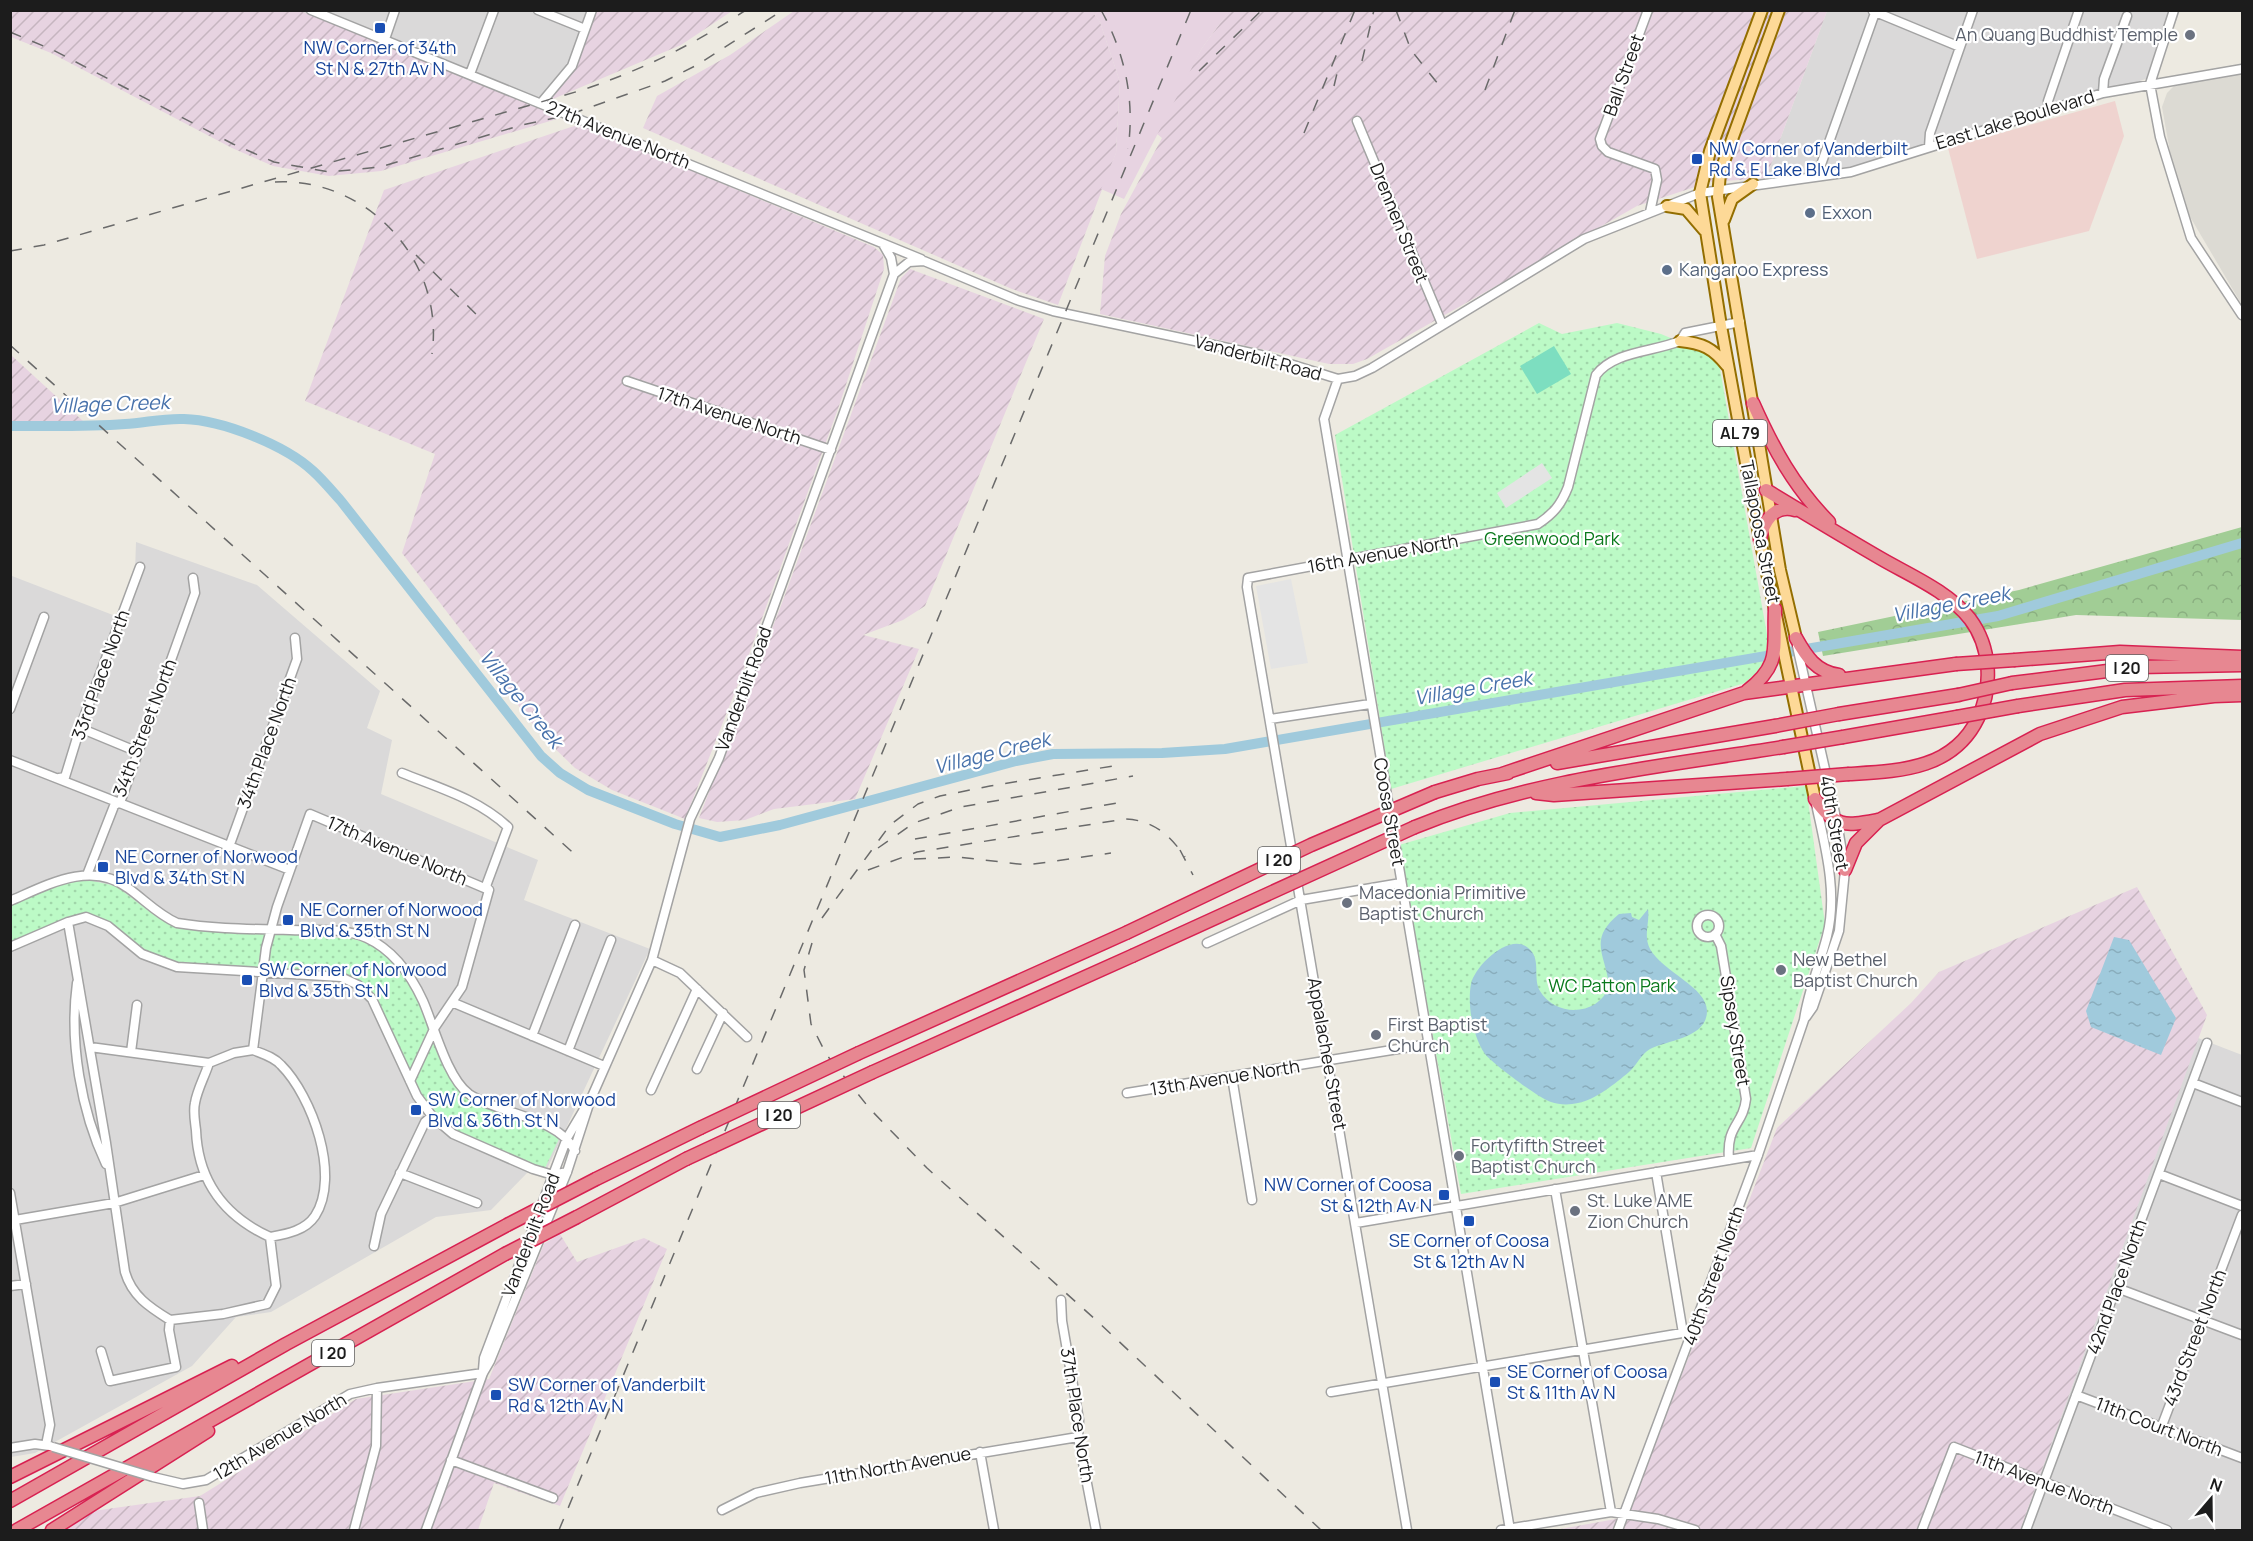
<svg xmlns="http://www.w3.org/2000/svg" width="2253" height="1541" font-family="Manrope,sans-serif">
<defs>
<pattern id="industrial-furrows" width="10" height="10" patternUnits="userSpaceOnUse" patternTransform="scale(1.5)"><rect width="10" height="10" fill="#e7d3e1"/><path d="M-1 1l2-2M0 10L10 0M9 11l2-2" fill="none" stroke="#c6b5c0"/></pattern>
<pattern id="forest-crowns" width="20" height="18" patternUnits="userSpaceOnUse" patternTransform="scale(1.5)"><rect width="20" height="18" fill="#a1cd95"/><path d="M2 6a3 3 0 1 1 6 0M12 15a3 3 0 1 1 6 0" fill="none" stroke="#8aaf80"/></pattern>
<pattern id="park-dots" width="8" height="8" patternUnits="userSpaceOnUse" patternTransform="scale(1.5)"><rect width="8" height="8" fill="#bcfac6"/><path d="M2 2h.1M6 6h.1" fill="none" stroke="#a1d6aa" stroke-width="1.8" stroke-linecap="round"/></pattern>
<pattern id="water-ripples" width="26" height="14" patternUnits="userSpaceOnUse" patternTransform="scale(1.5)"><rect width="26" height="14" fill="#a0cadc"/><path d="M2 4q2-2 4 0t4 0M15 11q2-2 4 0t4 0" fill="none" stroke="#89adbc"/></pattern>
</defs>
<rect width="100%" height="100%" fill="#edeae1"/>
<path fill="#dad9d9" d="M300,11H596L576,67L540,104Z
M1827,11H2180L2155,76L1868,168L1766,178Z
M136,542L257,585L380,691L367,728L392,740L381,794L538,860L524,900L650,949L547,1169L527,1173L491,1210L436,1217L271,1312L236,1317L192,1366L35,1453L11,1457L10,581L12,576L118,617L135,572Z
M2198,1038L2242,1055V1530H2020Z"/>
<path fill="#efd3cf" d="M2115,101L2124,136L2089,231L1977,259L1948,148Z"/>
<path fill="url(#industrial-furrows)" d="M10,11H300L540,104L576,67L596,11H732L681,45L541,104L567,116L381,171L329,176L273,166L232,148L51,53L11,37Z
M794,11H1092L1100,22L1120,82L1116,153L1058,305L1012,289L643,128L657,96L730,55Z
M1229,11H1827L1766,178L1710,182L1637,206L1367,359L1353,364H1329L1100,314L1105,256L1121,214L1162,138L1156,133L1202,48Z
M580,124L874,247L883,255L884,269L839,406L740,679L685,819L612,790L575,768L541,735L402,553L435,454L305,401L384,190Z
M910,269L1044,319L925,606L903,620L863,635L919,649L855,799L774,809L745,820L717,822L699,818L782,603L901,278Z
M11,355L83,421H11Z
M2137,887L2207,1015L2020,1530H1555L1627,1517L1777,1128L1911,1003L1939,972Z
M560,1234L577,1262L644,1238L667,1249L560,1506L494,1483L478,1530H59L93,1511L200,1496L356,1399L489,1379L544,1244Z"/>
<path fill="#dcdad3" d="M2242,74V305L2189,215L2172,163L2162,107L2167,93L2174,86Z"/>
<path fill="#e7d3e1" d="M1092,11H1229L1202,48L1124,199L1101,189L1116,153L1120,82L1100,22Z"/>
<path fill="url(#forest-crowns)" d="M2242,527V620L2076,615L1823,656L1818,632L2019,590Z"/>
<path fill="url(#park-dots)" d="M1539,323L1562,334L1617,323L1661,334L1718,358L1768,640L1763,666L1745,683L1391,789L1335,435Z
M1806,786L1825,924L1751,1148L1461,1194L1399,845L1510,813Z
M88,880L116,886L158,918L176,926L353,939C366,942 379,948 390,957C421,984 447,1057 466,1095L545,1130L559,1139L544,1170C515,1157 482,1147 455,1131C416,1107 381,1022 358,981L336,973L176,964L145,952L96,916L82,915L11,943V902L65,882Z"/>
<path fill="#7ddec0" d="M1554,346L1571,374L1537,394L1520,366Z"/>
<path fill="#e4e4e4" d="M1542,463L1552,478L1506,508L1497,493Z
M1291,579L1308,663L1271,669L1256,586Z"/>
<path fill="url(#water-ripples)" d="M1648,909C1650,923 1643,935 1650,949C1663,972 1707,987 1707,1011C1707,1038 1668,1040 1650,1049C1641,1054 1637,1065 1629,1072C1616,1083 1595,1100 1578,1103C1570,1105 1559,1105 1551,1102C1540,1099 1493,1064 1485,1054C1473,1037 1467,1005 1471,984C1475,965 1514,927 1532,952C1540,963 1533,979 1540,991C1556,1018 1599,1016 1609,986C1606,955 1587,940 1619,914L1631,913L1632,917L1639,920Z
M2114,937L2129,940L2176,1018L2161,1055L2091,1027L2086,1011Z"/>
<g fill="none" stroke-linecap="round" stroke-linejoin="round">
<path stroke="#a0cadc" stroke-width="10" d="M10,426C48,426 87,427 125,424C145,423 163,418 184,419C222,420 285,445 313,471C323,480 332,491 341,501L541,756L560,773L588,790L675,824L720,837L780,825L1016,761L1053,754L1162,753L1225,749L1998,616L2242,543"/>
<defs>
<path id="minor" d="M311,10L921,259
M538,10L585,29
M1648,10L1600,139L1602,146L1608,152L1655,169L1657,180L1650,212
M2174,10L2150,84L2160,137L2191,238L2242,315
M1873,11L1960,47
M385,39L395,10
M470,74L494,10
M2103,93L2104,79L2127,16
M541,103L572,66L592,10
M2049,109L2048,101L2079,10
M1357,121L1442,324
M1929,147L1930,133L1973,10
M1817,176L1876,10
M894,274L909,262L924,261L1017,300L1053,311L1261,355L1338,379L1355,376L1372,368L1584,239L1700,193L1851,172L2103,93L2242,69
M1338,379L1324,419L1510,1530
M627,381L831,450
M1797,646L1837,822L1845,870L1839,931L1813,1007L1806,1017
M10,709L44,617
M1270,719L1370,704
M80,728L138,752
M10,760L290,870
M402,773C439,788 478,799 508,827L486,886L489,890L462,987L435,1027L410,1081
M59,778L65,777L80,728L140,567
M229,847L297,659L295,638
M87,875L114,806L121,800L195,593L193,578
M10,901C47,885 91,860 128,888C145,900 157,914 177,923C214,929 253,929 290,930C316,931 343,927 367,938C393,950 411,975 423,1001C434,1026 447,1078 469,1094C498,1114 559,1117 575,1151
M1697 926a11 11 0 1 1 22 0a11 11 0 1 1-22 0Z
M68,922L106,1143L125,1272C132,1296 149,1307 170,1320
M1715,934L1721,946L1746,1099C1743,1126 1726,1124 1729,1160
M1207,943L1301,900L1401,883
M10,947L68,922L86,917L108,926L142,954L177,967L341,977L358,985L372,999L417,1096L432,1116L453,1134L533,1169L553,1175L567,1172
M652,960L680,973L747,1037
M77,983C69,1042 81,1111 106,1164
M454,1003L604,1066
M532,1036L575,925
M90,1047L209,1063
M253,1050C263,1054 274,1057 281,1065C312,1096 341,1176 315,1216C305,1231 286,1234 270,1237C224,1216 198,1182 196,1130C195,1122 193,1111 195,1103C197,1090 205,1076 209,1063L234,1053Z
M253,1050L266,948L277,907L310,814L489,890
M568,1051L611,940
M131,1052L137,1005
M697,1069L723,1013
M1232,1077L1252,1200
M2193,1083L2242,1102
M651,1090L697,989
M1127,1093L1429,1044
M1656,1172L1683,1333
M400,1173L477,1203
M2159,1174L2242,1206
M1555,1189L1611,1512
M10,1193L50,1425L46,1445
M15,1220L114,1203L204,1175
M1356,1223L1758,1155
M374,1246L381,1214L425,1122L432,1116
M10,1286L26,1284
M2117,1288L2242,1335
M1061,1300L1062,1321L1079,1420L1078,1437L1096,1530
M170,1320L223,1314L267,1304L276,1286L270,1237
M101,1351L110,1381L176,1367L169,1330L170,1320
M483,1370L484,1358L567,1138L586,1106
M1331,1392L1694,1331
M2076,1395L2242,1458
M2161,1428L2242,1215
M10,1448L35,1444L50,1446
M980,1452L994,1530
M451,1460L553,1498
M153,1477L183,1484L206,1480L350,1394L377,1388L483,1373
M199,1503L203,1530
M722,1510L756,1493L800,1483L1078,1437
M354,1530L376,1446L377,1388
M426,1530L483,1373L490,1361L567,1172L590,1101L652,960L690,819L719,758L894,274L891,258L883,244
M1407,1530L1247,587L1248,578L1538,524C1553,514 1561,505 1568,487L1596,375C1614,351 1653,352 1680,341L1685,333L1740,322
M1501,1530L1611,1512L1658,1519L1695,1530
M1618,1530L1758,1155L1804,1020C1808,991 1820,964 1827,936C1838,893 1825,846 1816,804
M1922,1530L1954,1447L2167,1530
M2026,1530L2207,1043"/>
<path id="major" d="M1762,10L1710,151L1700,193L1721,326L1760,540L1815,799
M1779,10L1726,156L1720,173L1718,197L1780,570L1796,638
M1667,206L1686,209L1704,230
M1724,220L1732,199L1753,184
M1680,341C1702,343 1713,348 1727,366"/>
<path id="highway" d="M1753,403C1773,448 1794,487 1829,522
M1766,490C1804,513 1842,536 1880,558C1909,575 1948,591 1970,619C1991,647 1993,687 1978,718C1953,770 1899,771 1849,774
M1760,540C1763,522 1774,504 1795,510
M1796,638C1806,656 1816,672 1839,675
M2015,660L2120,652L2242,657
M2012,683L2139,667L2242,665
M1747,691C1782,664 1773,648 1775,609
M2018,706L2125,690L2242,686
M1839,714L1958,695
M1843,737L1957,717
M1557,763L1775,726
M1502,774L1744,693L1956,664
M1435,792L1478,779L1508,773
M1536,793L1554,795L1787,779
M1815,799C1836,828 1844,826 1878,820
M1415,827C1532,779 1659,767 1783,747
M1845,870L1856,843L1879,820L2040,734L2122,707L2214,696L2242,695
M859,1053L1126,933
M873,1072L1132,956
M596,1179L700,1128
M577,1217L686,1159
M10,1477L232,1366
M10,1501L286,1344L507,1225
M17,1530L505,1254
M52,1530L208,1431"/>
</defs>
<use href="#minor" stroke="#a3a3a3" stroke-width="11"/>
<use href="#major" stroke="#936e00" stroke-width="14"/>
<use href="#highway" stroke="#d82151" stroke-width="15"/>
<use href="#minor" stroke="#fff" stroke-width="8"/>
<use href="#major" stroke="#fdd997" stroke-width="10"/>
<use href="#highway" stroke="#e78791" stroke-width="12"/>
<path stroke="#6a6a6a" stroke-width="1.5" stroke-dasharray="12 12" stroke-linecap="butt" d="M1101,10C1125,53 1135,100 1128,149
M1396,10L1411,50L1442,89
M10,32L53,50L233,144L274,162L329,172L380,167L522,125L568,115L665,81L697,65L783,10
M1362,61L1374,10
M1199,71L1262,10
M1334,86L1339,65
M1485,90L1515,10
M1304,133L1355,10
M275,182C368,177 445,262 432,354
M10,251L44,245L579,91C640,71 693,45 746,10
M416,255L479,317
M10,345L580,859
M915,839L1117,803
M878,848L914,823L961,807L1133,776
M1180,850L1193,875
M914,859L958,857L1027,865L1111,853
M868,870L917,852L1125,819C1153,820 1170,835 1185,857
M822,918L890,825L918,804L940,796L990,786L1113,766
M812,943L804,970L811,1024L826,1054L870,1109L927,1168L1097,1321L1321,1530
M559,1530L1191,10"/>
<defs>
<path id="minor-bridge" d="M53,1447L153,1477"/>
<path id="highway-bridge" d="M1956,664L2015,660
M1958,695L2012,683
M1957,717L2018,706
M1775,726L1839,714
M1783,747L1843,737
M1787,779L1849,774
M1126,933L1311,845L1435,792
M1132,956L1415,827
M700,1128L859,1053
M686,1159L873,1072
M507,1225L596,1179
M505,1254L577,1217"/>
</defs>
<use href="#minor-bridge" stroke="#a3a3a3" stroke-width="11" stroke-linecap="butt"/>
<use href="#highway-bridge" stroke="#d82151" stroke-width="15" stroke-linecap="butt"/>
<use href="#minor-bridge" stroke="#fff" stroke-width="8"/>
<use href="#highway-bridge" stroke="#e78791" stroke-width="12"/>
</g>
<g fill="#1a4fb4" stroke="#fff" stroke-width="2">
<rect x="374" y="22" width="12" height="12" rx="3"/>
<rect x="1691" y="153" width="12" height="12" rx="3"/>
<rect x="97" y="861" width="12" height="12" rx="3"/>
<rect x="282" y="914" width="12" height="12" rx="3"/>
<rect x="241" y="974" width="12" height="12" rx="3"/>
<rect x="410" y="1104" width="12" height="12" rx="3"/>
<rect x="1438" y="1189" width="12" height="12" rx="3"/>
<rect x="1463" y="1215" width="12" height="12" rx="3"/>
<rect x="1489" y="1376" width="12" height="12" rx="3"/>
<rect x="490" y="1389" width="12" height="12" rx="3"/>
</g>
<g fill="#6b7280" stroke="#fff" stroke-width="2">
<circle cx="2190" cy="35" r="6"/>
<circle cx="1347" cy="903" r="6"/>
<circle cx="1781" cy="970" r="6"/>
<circle cx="1376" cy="1035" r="6"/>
<circle cx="1459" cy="1156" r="6"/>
<circle cx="1575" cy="1211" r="6"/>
</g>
<g fill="#5c6f8a" stroke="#fff" stroke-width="2">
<circle cx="1810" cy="213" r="6"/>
<circle cx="1667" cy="270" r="6"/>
</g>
<g text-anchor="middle" stroke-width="4.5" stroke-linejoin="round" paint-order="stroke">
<g fill="#fff" stroke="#606060" stroke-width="1.5">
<rect x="1713" y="420" width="54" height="26" rx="4.5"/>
<rect x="2106" y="655" width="42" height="26" rx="4.5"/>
<rect x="1258" y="847" width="42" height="26" rx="4.5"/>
<rect x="758" y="1102" width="42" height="26" rx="4.5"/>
<rect x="312" y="1340" width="42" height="26" rx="4.5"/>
</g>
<g font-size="16" font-weight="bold" fill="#1c1c1c">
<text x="1740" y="439">AL 79</text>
<text x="2127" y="674">I 20</text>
<text x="1279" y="866">I 20</text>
<text x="779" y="1121">I 20</text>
<text x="333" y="1359">I 20</text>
</g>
<g font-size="18" fill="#5b616d" stroke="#fff" text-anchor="start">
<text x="2178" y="41" text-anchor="end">An Quang Buddhist Temple</text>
<text x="1359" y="899">Macedonia Primitive<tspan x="1359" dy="21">Baptist Church</tspan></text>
<text x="1793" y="966">New Bethel<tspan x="1793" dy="21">Baptist Church</tspan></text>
<text x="1388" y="1031">First Baptist<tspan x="1388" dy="21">Church</tspan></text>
<text x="1471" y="1152">Fortyfifth Street<tspan x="1471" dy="21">Baptist Church</tspan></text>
<text x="1587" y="1207">St. Luke AME<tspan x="1587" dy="21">Zion Church</tspan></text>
</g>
<g font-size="18" fill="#164399" stroke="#fff" text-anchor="start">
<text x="380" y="54" text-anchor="middle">NW Corner of 34th<tspan x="380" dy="21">St N &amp; 27th Av N</tspan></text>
<text x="1709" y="155">NW Corner of Vanderbilt<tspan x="1709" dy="21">Rd &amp; E Lake Blvd</tspan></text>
<text x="115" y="863">NE Corner of Norwood<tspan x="115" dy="21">Blvd &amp; 34th St N</tspan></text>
<text x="300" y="916">NE Corner of Norwood<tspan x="300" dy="21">Blvd &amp; 35th St N</tspan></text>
<text x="259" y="976">SW Corner of Norwood<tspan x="259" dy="21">Blvd &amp; 35th St N</tspan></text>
<text x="428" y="1106">SW Corner of Norwood<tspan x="428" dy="21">Blvd &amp; 36th St N</tspan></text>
<text x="1432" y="1191" text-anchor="end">NW Corner of Coosa<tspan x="1432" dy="21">St &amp; 12th Av N</tspan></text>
<text x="1469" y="1247" text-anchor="middle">SE Corner of Coosa<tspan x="1469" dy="21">St &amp; 12th Av N</tspan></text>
<text x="1507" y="1378">SE Corner of Coosa<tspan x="1507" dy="21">St &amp; 11th Av N</tspan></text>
<text x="508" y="1391">SW Corner of Vanderbilt<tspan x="508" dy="21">Rd &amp; 12th Av N</tspan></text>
</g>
<g font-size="18" fill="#1c1c1c" stroke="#fff">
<text transform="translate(1624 75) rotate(-70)" y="6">Ball Street</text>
<text transform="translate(2015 120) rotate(-17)" y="6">East Lake Boulevard</text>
<text transform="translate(618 135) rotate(22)" y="6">27th Avenue North</text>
<text transform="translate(1399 223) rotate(68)" y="6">Drennen Street</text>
<text transform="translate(1258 358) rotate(15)" y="6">Vanderbilt Road</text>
<text transform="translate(729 416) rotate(18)" y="6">17th Avenue North</text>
<text transform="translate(1760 532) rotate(79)" y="6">Tallapoosa Street</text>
<text transform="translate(1383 554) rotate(-10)" y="6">16th Avenue North</text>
<text transform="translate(101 675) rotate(-70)" y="6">33rd Place North</text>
<text transform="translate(744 689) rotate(-70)" y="6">Vanderbilt Road</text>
<text transform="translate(145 728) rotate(-69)" y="6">34th Street North</text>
<text transform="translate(267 743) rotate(-70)" y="6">34th Place North</text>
<text transform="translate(1389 812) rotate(80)" y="6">Coosa Street</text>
<text transform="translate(1834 823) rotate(80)" y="6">40th Street</text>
<text transform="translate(397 851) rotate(23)" y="6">17th Avenue North</text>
<text transform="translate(1735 1031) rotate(81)" y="6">Sipsey Street</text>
<text transform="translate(1327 1054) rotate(80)" y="6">Appalachee Street</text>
<text transform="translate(1225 1078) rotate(-9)" y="6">13th Avenue North</text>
<text transform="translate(531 1235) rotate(-69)" y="6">Vanderbilt Road</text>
<text transform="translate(1714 1276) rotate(-70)" y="6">40th Street North</text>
<text transform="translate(2117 1287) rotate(-70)" y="6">42nd Place North</text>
<text transform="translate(2195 1338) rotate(-69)" y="6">43rd Street North</text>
<text transform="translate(1077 1415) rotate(81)" y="6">37th Place North</text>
<text transform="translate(2159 1427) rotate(21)" y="6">11th Court North</text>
<text transform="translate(280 1437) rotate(-31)" y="6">12th Avenue North</text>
<text transform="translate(898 1466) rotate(-10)" y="6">11th North Avenue</text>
<text transform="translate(2044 1483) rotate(21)" y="6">11th Avenue North</text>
</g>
<g font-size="18" fill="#4e5e75" stroke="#fff" text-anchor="start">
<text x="1822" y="219">Exxon</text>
<text x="1679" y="276">Kangaroo Express</text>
</g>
<g font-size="18" fill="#0a791c" stroke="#fff">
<text x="1552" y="545">Greenwood Park</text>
<text x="1612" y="992">WC Patton Park</text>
</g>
<g font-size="20" font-style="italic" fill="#4872ab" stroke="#fff">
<text transform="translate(110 404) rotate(-2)" y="7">Village Creek</text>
<text transform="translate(1951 604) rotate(-11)" y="7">Village Creek</text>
<text transform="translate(1473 688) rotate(-10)" y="7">Village Creek</text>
<text transform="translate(521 699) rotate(51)" y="7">Village Creek</text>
<text transform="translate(992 753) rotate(-14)" y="7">Village Creek</text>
</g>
</g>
<rect width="2253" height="1541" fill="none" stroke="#1c1c1c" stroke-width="24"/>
<g transform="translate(2211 1499) rotate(20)" stroke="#ffffff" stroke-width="4.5" paint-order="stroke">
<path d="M0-4.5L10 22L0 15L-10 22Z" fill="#1c1c1c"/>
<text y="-9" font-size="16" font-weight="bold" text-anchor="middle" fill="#1c1c1c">N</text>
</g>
</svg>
